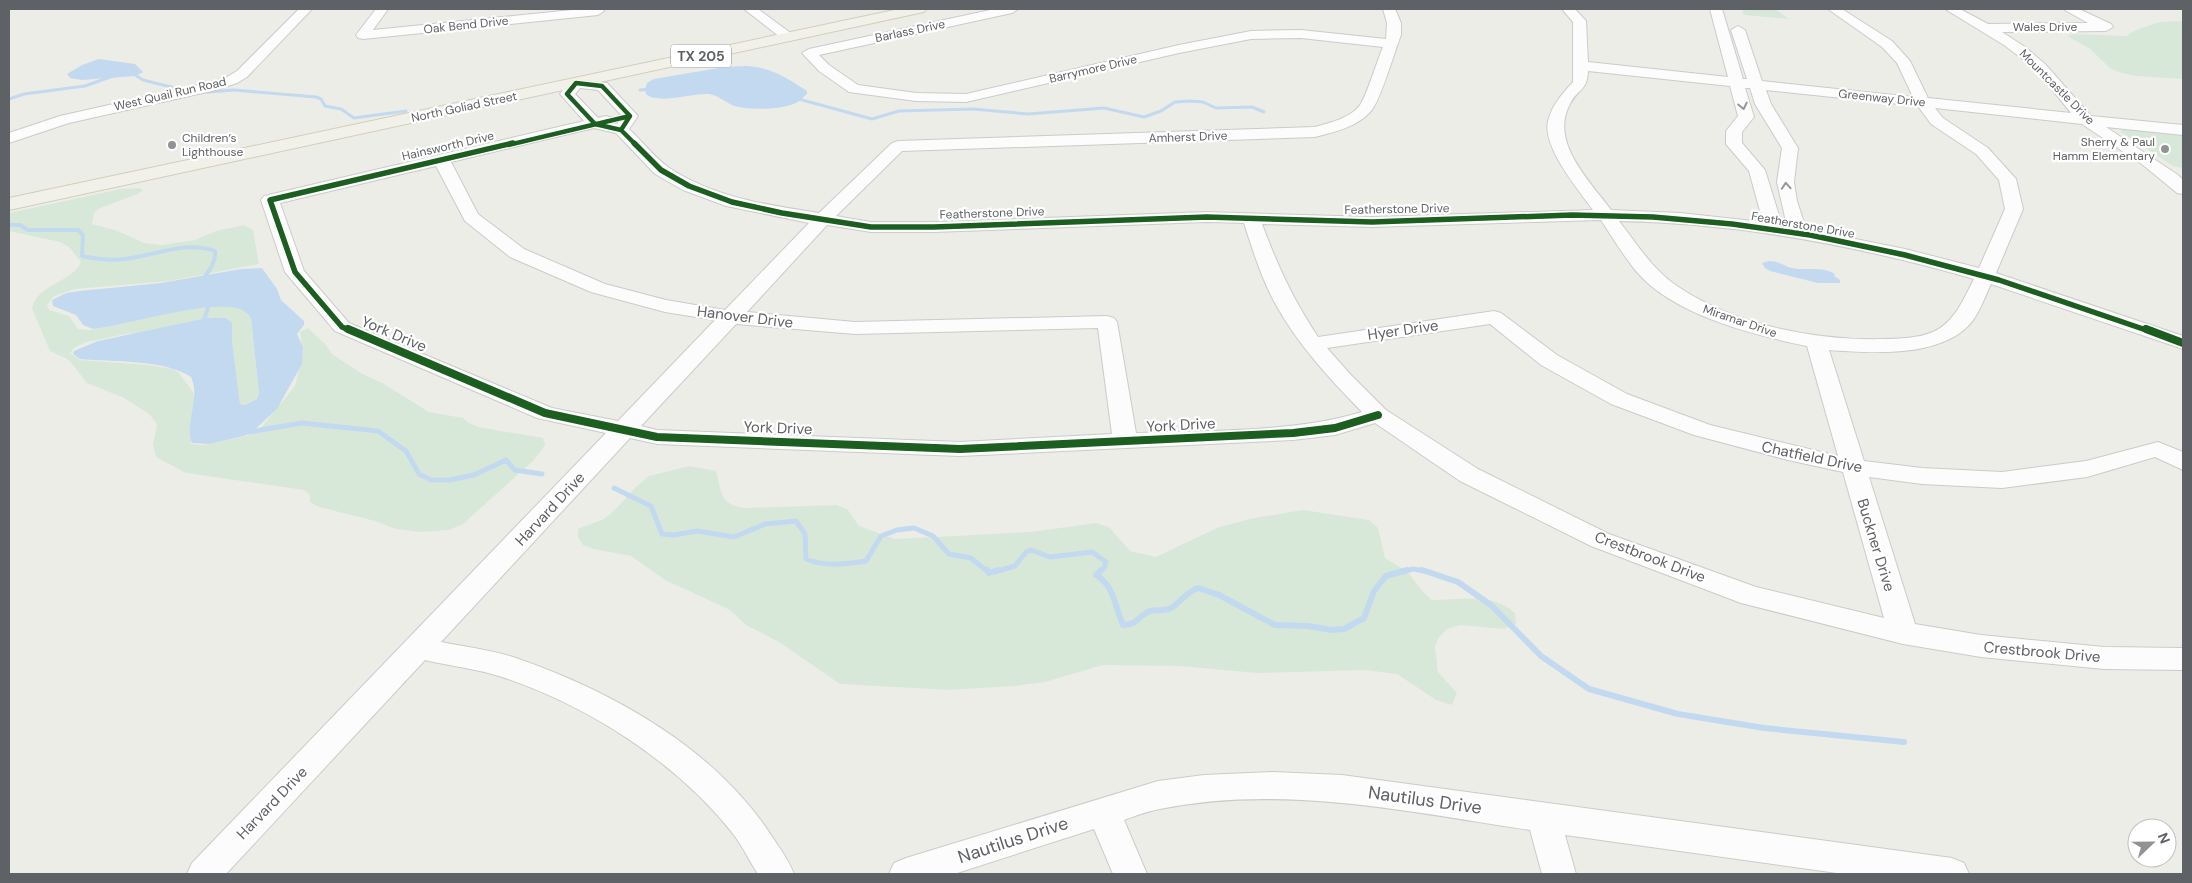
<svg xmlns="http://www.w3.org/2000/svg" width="2192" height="883" font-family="'DM Sans',sans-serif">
<rect width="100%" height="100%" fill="#edede8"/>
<path fill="#d8e8d8" d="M1742,9H1775L1789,19L1744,15Z
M2183,21V79L2135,76L2122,73L2111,69L2089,48L2067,36L2072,34L2126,36L2138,29L2160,22Z
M2127,129L2183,136V168L2173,166L2121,132V130Z
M139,188L143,190L138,194L98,209L94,213L92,224L118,231L144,243L162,245L195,240L216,231L244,225L253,230L259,264L169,281L75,289L54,296L47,305L49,310L69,316L78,329L88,330C125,326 208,298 239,309C244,310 248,314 251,318L259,393L257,399L245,405L240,404L232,341V323L126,334L87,342L75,347L70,353L80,360L149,365L173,369L179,373L193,392L198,412L191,444L203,445L247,436L260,429L295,386L303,352L300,332L308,328L325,344L332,354L361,373L384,384L429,412L463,418L469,423L478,427L543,438L545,445L534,460L463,524L449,530L421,532L396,529L375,521L319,507L310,502V495L304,490L186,473L156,457L153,444L157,424L149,414L124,398L87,383L69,360L50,351L32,309C36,284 72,283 81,262L69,247L60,242L9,231V213L121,189Z
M690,466L716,471C722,492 719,504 744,508L837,505L848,510L859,526L895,539L1031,532L1096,523L1109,527L1130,551L1156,557L1219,527L1254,518L1303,510L1369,520L1378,528L1385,558L1408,572L1422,591L1432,600C1461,600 1493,592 1515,613L1516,624L1504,629L1460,625L1447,629L1439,637L1435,647L1438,672L1457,693L1452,705L1436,700L1397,674L1365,670L1257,673L1179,666L1103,665L1045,682L1014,686L949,690L840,684L779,642L746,625L730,610L665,580L631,556L593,549L583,545L578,538V529L604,519L614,511L636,487L649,476Z"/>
<path fill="#c3d9f0" d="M99,59L135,64L143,72L136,76L82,80L70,78L67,74L82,65Z
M747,66C773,68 785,77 807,91V94C804,96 801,100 798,102C784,110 747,111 732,105C724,101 717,95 708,94C692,93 658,105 646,94L645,89L647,83L654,79L724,67Z
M1769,261C1777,261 1782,264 1788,267C1805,272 1820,265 1835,274L1834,276L1840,280V283H1818L1770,271L1765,268L1762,263Z
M262,268L277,289L281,300L304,321V325L297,334L303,347L302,364L277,409L251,433L244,436L209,444L192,443C184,424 201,399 191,377C164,359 113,362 80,359L73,354L74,351L98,341L207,318H226L232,323V341L240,404L245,405L257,399L259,393L251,318C248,314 244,310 239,309C207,299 129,325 93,329L83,325L76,315L53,306L52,300L66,293L79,291L161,283L241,269Z"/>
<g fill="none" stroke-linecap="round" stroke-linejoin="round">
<path stroke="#c3d9f0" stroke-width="3" d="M132,73L143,80L183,90
M640,90L652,89
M197,93L234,90L316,97L321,99L325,106L341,109L354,118L406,111
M795,98L872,119L899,111L973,109L1028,114L1104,108L1144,117L1161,111L1175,102L1190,101L1203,102L1216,108L1252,107L1264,112
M9,99L24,94L85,86L116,75"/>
<path stroke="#c3d9f0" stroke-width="4" d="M9,225H20L28,230H78L83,235L82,256C96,259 110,261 124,259C155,256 185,240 215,251C216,262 210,270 203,279L204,282
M203,323L208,308L207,300"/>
<path stroke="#c3d9f0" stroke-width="5" d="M249,432L302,423L378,431L406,451L419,474L431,480H450L474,475L506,460L515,470L542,474
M614,488L651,506L662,534L674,535L697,531L734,537L765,524L796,521L805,534L806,559C826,567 845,564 866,561L881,536L897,530L914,528L933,536L949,554L971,558L988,572
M994,572L1015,566L1026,552L1031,550L1050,557L1092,552L1106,562L1104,568L1100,572
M1402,572L1413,569L1430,572"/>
<path stroke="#c3d9f0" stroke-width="6" d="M987,570L989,573L998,570
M1101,570L1096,575C1115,586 1114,606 1123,625C1138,625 1139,615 1150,611C1158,609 1166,612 1173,607C1182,600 1187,592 1198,588L1219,595L1275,625L1308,626L1331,630L1344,629L1364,618L1374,591L1386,576L1407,570
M1422,570L1458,582L1491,605L1541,656L1589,689L1678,714L1764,728L1904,742"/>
<defs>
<path id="minor" d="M299,9H312L247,77L237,83L216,90L69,123L9,143V133L60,116L207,83L227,77L237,71Z
M376,9H388L373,30L582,9H603L604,11L598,15L363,39L358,38L356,35Z
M744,9H758L796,37L789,41L784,40Z
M995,9H1018L1012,13L819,55L829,65L858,85L916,93L966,94L1179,45L1251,31L1301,30L1386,39L1387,23L1383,9H1395L1401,23V35C1395,50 1380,102 1371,111C1357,127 1335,132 1315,137L902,151L836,216L871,222H934L1207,212L1372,217L1593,210C1578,189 1542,147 1548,121C1552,105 1562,94 1573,82V22L1562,9H1575L1586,21L1588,62L1728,77L1710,9H1722L1743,79H1747L1731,30L1738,26L1745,30L1762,81L1913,97L1897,63L1882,47L1828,9H1842L1892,41L1910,61L1928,98L2071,113L2041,76L2025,61L2004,45L1945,9H1960L1988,24L2088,23L2063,9H2079L2111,24L2113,27L2106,31L2002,32L2025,47L2045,64L2091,116L2183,125V135L2106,127L2178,175L2183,180V194L2177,193L2143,165L2082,124L1935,108L1943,118L1988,148L2016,179L2023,209L1996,273L2183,336V349L1991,284C1985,296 1979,315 1969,325C1938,358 1870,353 1829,350L1864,461L1922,468L2002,472L2086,461L2158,442L2183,452V470L2155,457L2087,477L2002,488L1922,484L1869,477L1915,624L1981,635L2104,647L2183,648V670L2104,669L1981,657L1903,644L1741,603L1591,546L1460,481L1375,423L1335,435L1293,440L960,456L657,444L630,438L441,642C466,647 492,650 516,658C614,692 716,749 773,838C781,850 789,861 794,874H758C750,862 743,847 734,835C678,763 589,706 502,677C478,669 450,666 425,660L226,874H187L192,863L606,433L537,418L335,331L285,272L261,200L264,196L584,121L560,94L571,80L576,79L607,83L638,116L629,129C642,141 654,157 668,167C712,197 767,205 819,213L892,143L898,141L1315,127C1329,123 1351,118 1360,105C1367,95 1377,61 1383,47L1301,38L1251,39L1179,53L966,102L916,101L849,92L819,71L802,53L809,49ZM1588,71L1730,86L1738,116L1726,131V144L1749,171L1763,222L1680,213L1611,210C1590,181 1549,142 1570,104C1578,88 1587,92 1588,71ZM580,88L598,90L622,116L617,124L612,123L614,121L612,118L606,116L598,118L575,94ZM1745,88H1750L1755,104L1782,148L1777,182L1787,226L1782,225L1765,170L1742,143V132L1754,117ZM1766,90L1918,106L1931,124L1976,154L1999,180L2005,209L1979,268L1905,249L1806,229L1797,201L1794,182L1798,148L1771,104ZM594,128L616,133L655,174L683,190L726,206L809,223L725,310L666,300L605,284L524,249L478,214L451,162ZM436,166L465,221L510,257L591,292L665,312L715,320L618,421L552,408L349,323L304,271L280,203ZM1601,220C1612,237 1623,255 1636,271C1673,315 1753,335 1807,346L1838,456L1710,425L1627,394L1557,355L1501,313L1494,311L1318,337C1293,299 1278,267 1262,224L1372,227ZM1619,221C1739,223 1859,246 1974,279C1963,300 1955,322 1933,332C1919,338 1899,339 1884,339C1816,341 1734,325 1677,286C1652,269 1637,244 1619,221ZM1207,222L1244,223C1253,251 1262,280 1276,305C1299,346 1330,379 1362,412C1293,433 1208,430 1136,433L1117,322L1114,318L1107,316L855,322L747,312L827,225L871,232H934ZM736,324L855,334L1098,328L1112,434L960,442L657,430L641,426ZM1490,324L1541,365L1611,404L1694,435L1788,460L1843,472L1884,618L1756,587L1609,534L1478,469L1386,410L1350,374L1327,348Z
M1273,772L1342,775L1952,858L1964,863L1969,874H1844L1565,835L1576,874H1542L1530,830C1408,812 1282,784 1160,809C1148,811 1135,816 1124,820L1147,874H1113L1094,829L954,874H889L894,863L906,858L1158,781L1204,775Z"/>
<path id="major" d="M899,9H926L924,12L919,13L9,210V198Z"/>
</defs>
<use href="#minor" stroke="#cacbca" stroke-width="2"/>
<use href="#major" stroke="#d2ceb9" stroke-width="2"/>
<use href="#minor" fill="#fcfcfc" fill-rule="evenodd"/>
<use href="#major" fill="#f2f1e9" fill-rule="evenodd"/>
<defs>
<path id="cycleway-far2" d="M576,83L602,86L630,116L621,130L595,124L567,94Z
M621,130L636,145
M508,145L630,116"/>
<path id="cycleway-far1" d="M634,143L661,170L689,186L732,202L782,213L871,227H934L1207,217L1372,222L1572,215L1653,217L1732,224L1810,235L1905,255L1999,280L2149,331
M351,331L342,327L295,272L270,200L513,143"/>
<path id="cycleway" d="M348,329L545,413L657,437L960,449L1293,433L1335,428L1378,415
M2146,329L2183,343"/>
</defs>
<use href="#cycleway-far2" stroke="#fff" stroke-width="6"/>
<use href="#cycleway-far1" stroke="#fff" stroke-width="8"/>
<use href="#cycleway" stroke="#fff" stroke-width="11"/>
<use href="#cycleway-far2" stroke="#1b5e20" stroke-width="4.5"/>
<use href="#cycleway-far1" stroke="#1b5e20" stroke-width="5.5"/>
<use href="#cycleway" stroke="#1b5e20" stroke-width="8"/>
</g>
<defs><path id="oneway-chevron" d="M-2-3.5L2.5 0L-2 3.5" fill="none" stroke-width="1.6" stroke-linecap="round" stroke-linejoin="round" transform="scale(1.25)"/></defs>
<g stroke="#95979a">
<use href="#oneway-chevron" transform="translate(1743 106) rotate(78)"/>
<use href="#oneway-chevron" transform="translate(1786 186) rotate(-94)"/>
</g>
<g fill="#909293" stroke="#fff" stroke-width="2">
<circle cx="172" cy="145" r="5"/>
<circle cx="2165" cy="149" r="5"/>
</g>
<g text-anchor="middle" stroke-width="4.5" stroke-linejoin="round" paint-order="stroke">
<g font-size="12" fill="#5e6165" stroke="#fff">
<text transform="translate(466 25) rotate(-6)" y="4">Oak Bend Drive</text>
<text x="2045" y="31">Wales Drive</text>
<text transform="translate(910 31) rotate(-12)" y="4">Barlass Drive</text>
<text transform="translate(1093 69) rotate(-13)" y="4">Barrymore Drive</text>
<text transform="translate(2057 87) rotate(45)" y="4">Mountcastle Drive</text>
<text transform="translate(170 94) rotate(-13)" y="4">West Quail Run Road</text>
<text transform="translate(1882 98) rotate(6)" y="4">Greenway Drive</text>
<text transform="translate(464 107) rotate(-12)" y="4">North Goliad Street</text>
<text transform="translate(1188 137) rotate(-2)" y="4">Amherst Drive</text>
<text transform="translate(448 146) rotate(-13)" y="4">Hainsworth Drive</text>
<text transform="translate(1397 209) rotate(-1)" y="4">Featherstone Drive</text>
<text transform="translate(992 213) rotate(-2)" y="4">Featherstone Drive</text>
<text transform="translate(1803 225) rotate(10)" y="4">Featherstone Drive</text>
<text transform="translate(1740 321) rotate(19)" y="4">Miramar Drive</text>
</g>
<g font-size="12" fill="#5e6165" stroke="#fff" text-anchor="start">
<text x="182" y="142">Children’s<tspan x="182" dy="14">Lighthouse</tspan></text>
<text x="2155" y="146" text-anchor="end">Sherry &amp; Paul<tspan x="2155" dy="14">Hamm Elementary</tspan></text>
</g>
<rect fill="#fff" stroke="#8e9093" stroke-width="1" x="671" y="44.5" width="60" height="23" rx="4"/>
<g font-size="14" font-weight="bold" fill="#5e6165">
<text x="701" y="61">TX 205</text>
</g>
<g font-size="15" fill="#5e6165" stroke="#fff">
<text transform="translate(745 317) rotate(7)" y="5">Hanover Drive</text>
<text transform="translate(1403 330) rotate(-8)" y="5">Hyer Drive</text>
<text transform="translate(394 334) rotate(23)" y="5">York Drive</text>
<text transform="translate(1181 425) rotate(-3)" y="5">York Drive</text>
<text transform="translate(778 428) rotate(2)" y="5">York Drive</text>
<text transform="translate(1812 457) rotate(12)" y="5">Chatfield Drive</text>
<text transform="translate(550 509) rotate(-47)" y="5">Harvard Drive</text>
<text transform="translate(1876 545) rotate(73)" y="5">Buckner Drive</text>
<text transform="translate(1650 557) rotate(21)" y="5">Crestbrook Drive</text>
<text transform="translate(2042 652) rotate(5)" y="5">Crestbrook Drive</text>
<text transform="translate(272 803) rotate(-46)" y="5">Harvard Drive</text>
</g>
<g font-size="18" fill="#5e6165" stroke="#fff">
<text transform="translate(1425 800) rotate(8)" y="6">Nautilus Drive</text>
<text transform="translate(1013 840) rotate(-18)" y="6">Nautilus Drive</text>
</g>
</g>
<rect width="2192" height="883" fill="none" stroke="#5e6165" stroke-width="20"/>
<g transform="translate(2152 843) rotate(68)"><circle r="24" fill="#ffffff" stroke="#bfc0c1"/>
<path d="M0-4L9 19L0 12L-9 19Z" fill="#909293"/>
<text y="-8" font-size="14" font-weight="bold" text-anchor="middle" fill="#5e6165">N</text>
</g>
</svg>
